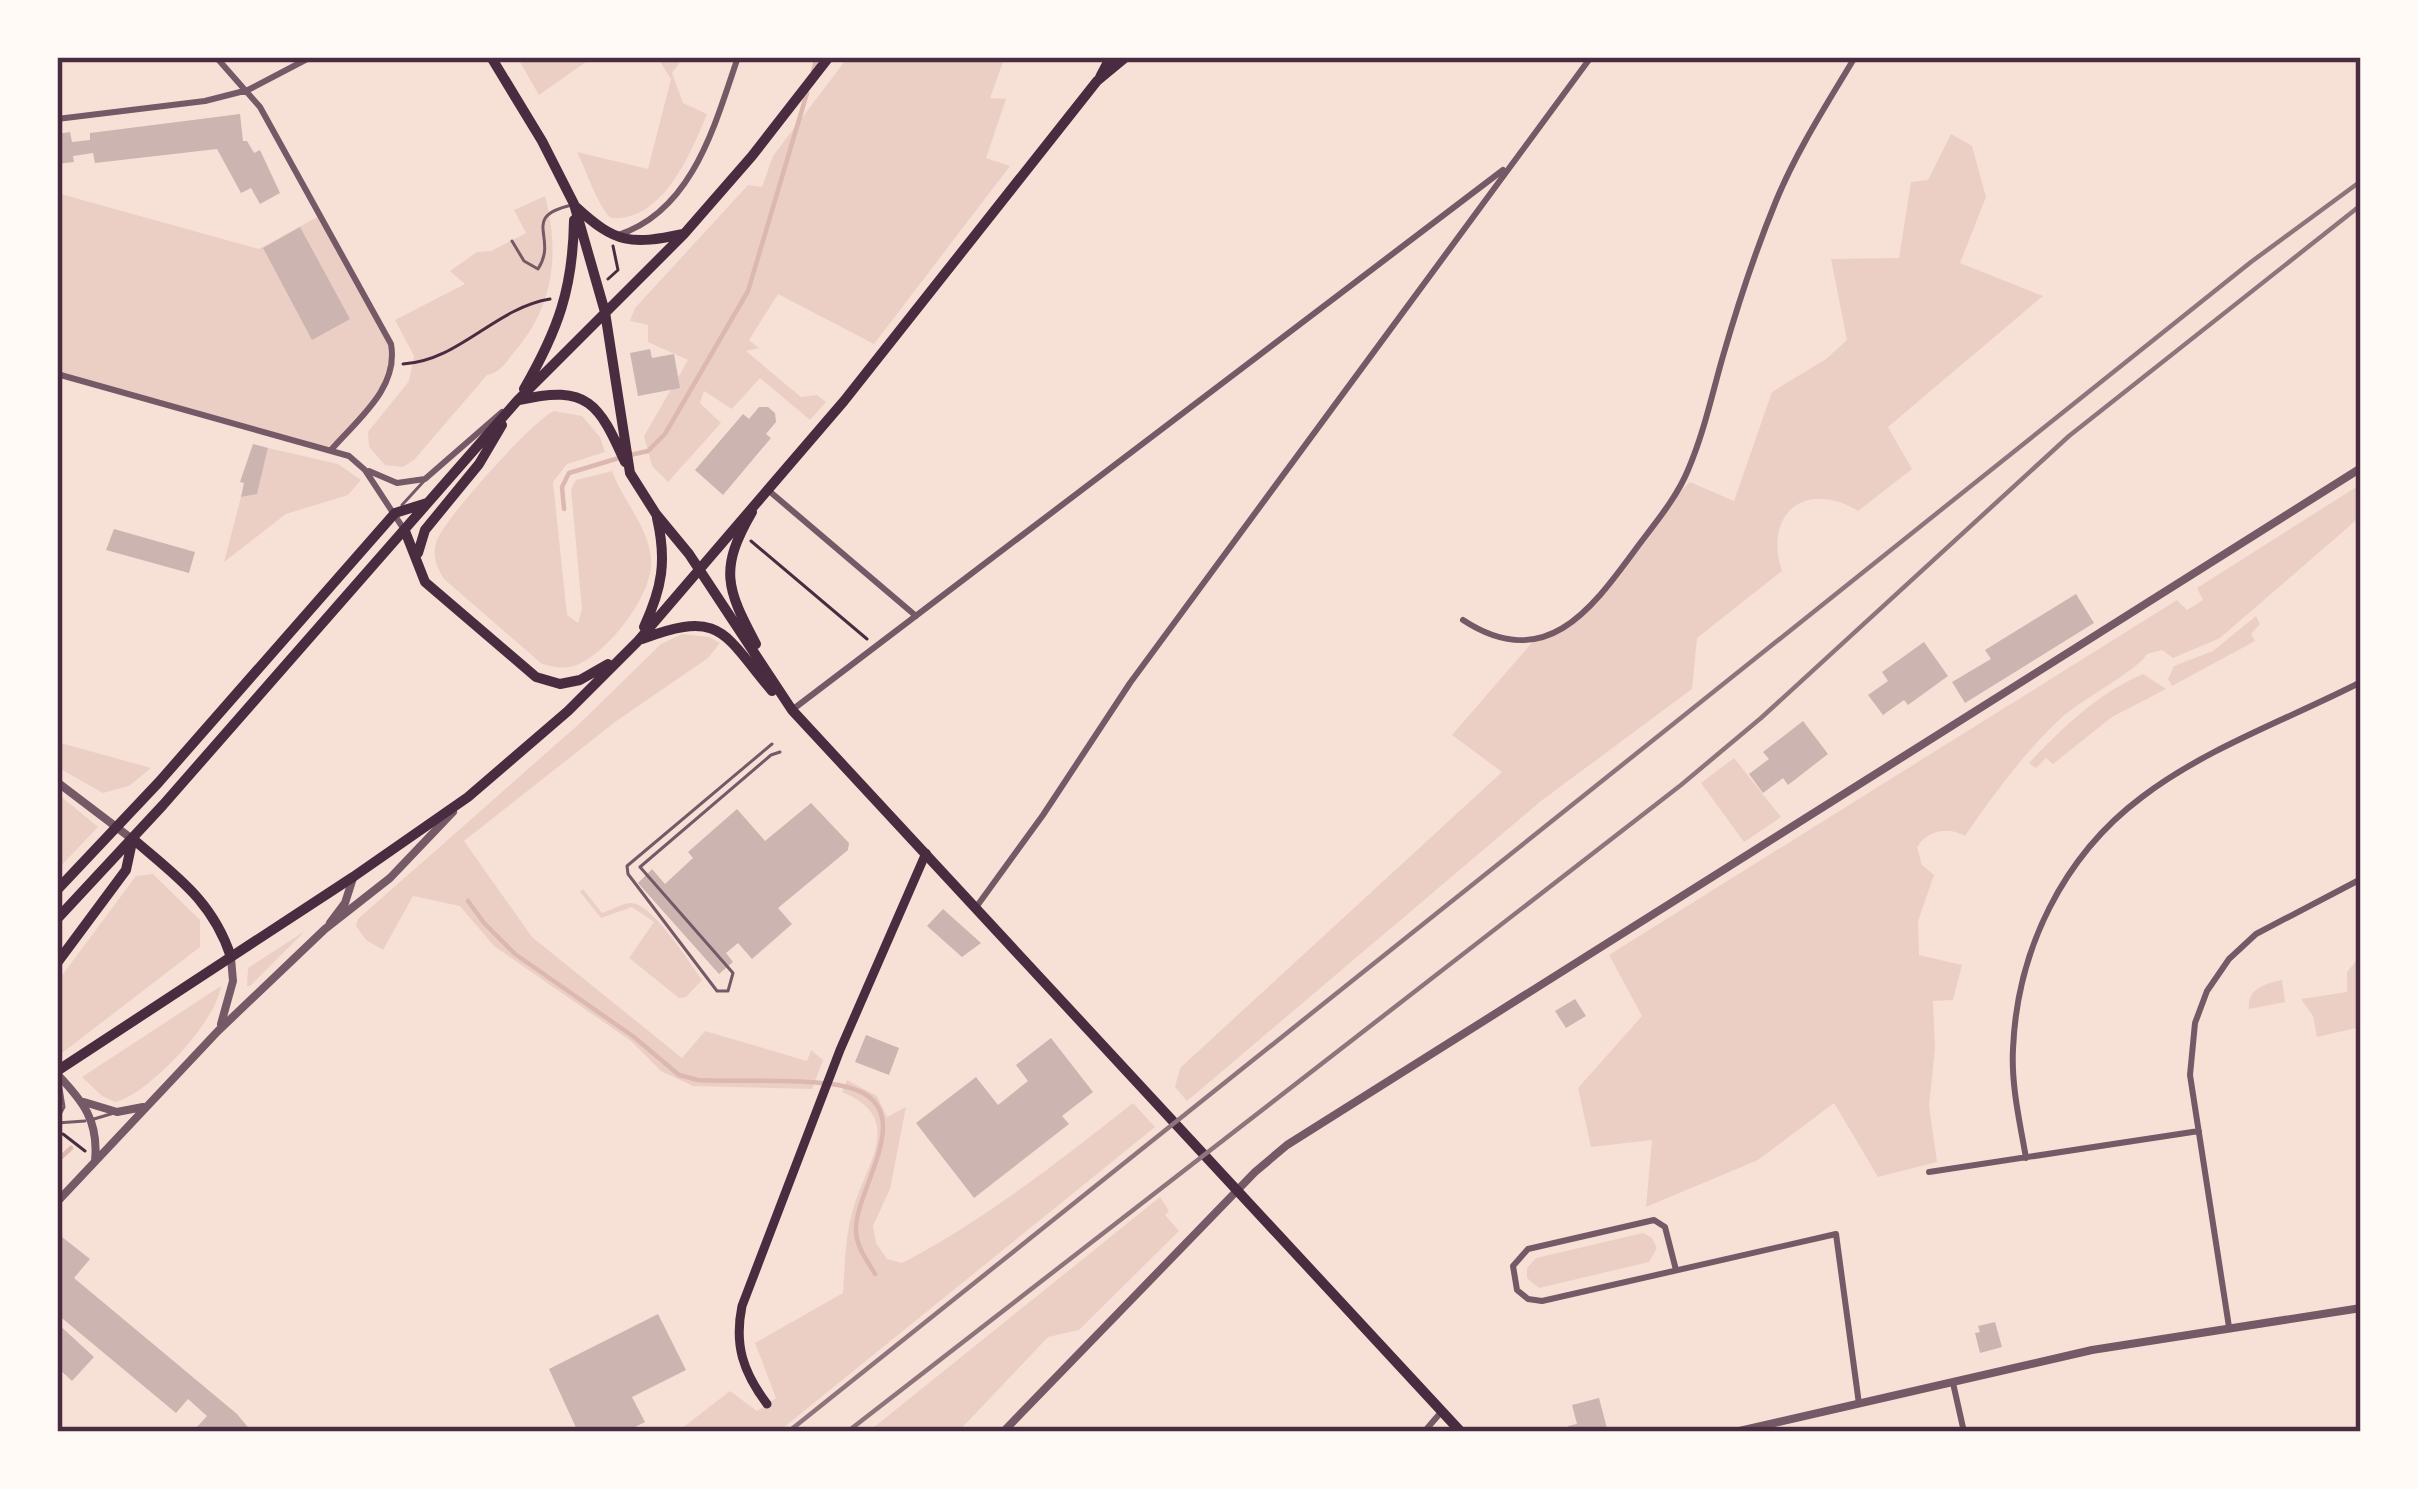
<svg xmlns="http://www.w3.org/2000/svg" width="2418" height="1489" font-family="Helvetica,sans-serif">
<rect width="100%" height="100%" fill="#f7e1d7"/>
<path fill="#ebcfc5" d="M517,57H593L539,95Z
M657,57H684L672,73L683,103L707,114C691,153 663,222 611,218C598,207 586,170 577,152L648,169L671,79Z
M848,57H1005L990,98L1006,99L986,158L1010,166L874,344L778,294L749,340L759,348L746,351L801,397L817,395L826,402L810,420L760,378L732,409L704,391L700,403L721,423L668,482L652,466L644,436L688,360L648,342V325L630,321L635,308L748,185L762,187L773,156Z
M1951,134L1972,146L1986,197L1960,263L2043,296L1888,427L1912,469L1858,511C1806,479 1763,513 1782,571L1697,638L1692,689L1541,801L1187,1101L1175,1087L1180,1068L1502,772L1452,735L1535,639L1566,628L1596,602L1672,500L1690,482L1734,501L1772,392L1826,359L1847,340L1831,259L1899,258L1911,182L1928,180Z
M57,193L259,249L321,215L391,344L395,364L389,381L331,450L57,374Z
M545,196C560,253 554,306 515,351C506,362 501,372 487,375L414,460L403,467L385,465L369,447L368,432L409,381L414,356L395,320L465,284L450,271L477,252L491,251L526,233L514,210Z
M554,411L582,416L600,437L605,452L567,464L553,482L567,615L578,623L582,609L571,489L576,480L612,471C623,501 648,526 651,558C655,592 610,650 579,664C566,670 555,667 542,664L444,579C437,567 432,557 436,543C440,523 534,419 554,411Z
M268,448L338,464L361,480L348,495L286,514L224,562L241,497L257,494Z
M2361,484V516L2220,638L2173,658L2162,650L2147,654C2136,672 2081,699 2059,720C2023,754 1993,795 1965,836C1949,827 1929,829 1917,847L1922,865L1934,875L1918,921L1919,955L1962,965L1953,1000L1933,1001L1935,1049L1929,1106L1937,1162L1878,1177L1834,1103L1758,1160L1646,1207L1652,1140L1591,1147L1578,1088L1642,1016L1609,955L2177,600L2187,610L2203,600L2197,588Z
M2256,616L2260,624L2251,634L2255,641L2172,686L2168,679L2174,666L2213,651Z
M682,634L709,637L720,643L708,658L615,722L464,841L532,937L682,1058L705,1031L807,1061L811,1050L823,1060L812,1089L693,1086L661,1071L631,1041L494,946L460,906L413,896L383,950L366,940L356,926L358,919L579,724L661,644Z
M2143,674L2166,689L2112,717L2053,764L2046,758L2036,768L2029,763C2063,727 2097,694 2143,674Z
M57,742L151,768L129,786L103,793L57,767Z
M1734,758L1781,817L1744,842L1701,783Z
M57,793L98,827L57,870Z
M153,874L200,920V947L62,1053L57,1047V982L136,876Z
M583,889L602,913C611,910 622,904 630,903C651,901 690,963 702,980L686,997L679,998L629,958L654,922L632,907L601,918L580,892Z
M305,931L250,986H247L248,968Z
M2361,955V1027L2317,1037L2313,1016L2301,999L2347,992V972Z
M2282,980L2285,1002L2249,1009C2247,988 2265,984 2282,980Z
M221,986C217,1021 148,1095 115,1102L102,1096L82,1077Z
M847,1080L877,1096L887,1117L906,1107L890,1189L873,1226L876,1243L887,1259L902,1263C986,1219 1058,1162 1133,1103L1155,1127L778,1432H677L730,1391L757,1411L776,1398L755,1343L843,1293C845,1264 845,1234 854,1206C868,1162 905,1117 842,1092Z
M1160,1197L1169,1211L1165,1215L1179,1231L1079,1330L1048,1337L958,1432H868Z
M1643,1233L1652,1238L1657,1248L1649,1262L1539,1288L1527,1278V1268L1536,1258Z"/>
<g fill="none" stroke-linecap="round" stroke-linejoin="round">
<path stroke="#dcb8b0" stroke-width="4.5" d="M813,71L817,57
M630,455L648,451L665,434L748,291L807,93
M564,509L562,487L569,473L619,458
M468,901L484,923L515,954L634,1037L679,1075L698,1080C738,1082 811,1078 847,1087C924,1106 853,1190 856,1232C857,1248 867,1260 875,1274
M57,1161L71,1148"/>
</g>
<path fill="#ccb4b1" d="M240,114L243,141H247L254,153L260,150L280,193L260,204L251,188L241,193L217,149L95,163L93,153L73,156L74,162L57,164V134L70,132L72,142L90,140V133Z
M300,227L350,319L312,340L263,248Z
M650,349L652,358L674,354L680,388L638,396L630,353Z
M759,407H768L775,413L776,422L766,434L771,438L723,495L695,470L743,414L749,419Z
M253,444L268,448L257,494L241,497L244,483L240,482Z
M114,529L195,552L189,573L106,550Z
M2076,594L2094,623L1965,703L1952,682L1991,659L1985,650Z
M1924,642L1948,676L1908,705L1904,700L1883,715L1868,695L1888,681L1882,672Z
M1803,721L1828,754L1788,785L1783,778L1763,793L1749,774L1769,759L1763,752Z
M811,803L849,843L848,850L778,908L792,924L752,959L738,943L726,953L733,962L719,974L638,883L652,869L665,884L693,858L688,852L737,809L765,841Z
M943,909L981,943L962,957L927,926Z
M1575,999L1586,1016L1566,1028L1555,1011Z
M866,1035L899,1048L889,1075L855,1062Z
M1051,1038L1093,1092L1062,1116L1069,1124L974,1198L916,1123L976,1077L998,1105L1028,1081L1016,1065Z
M57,1233L90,1259L74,1278L237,1414L252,1432H200L196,1428L207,1416L188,1399L176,1413L57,1314Z
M658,1314L686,1370L632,1397L645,1422L625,1432H578L549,1369Z
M1995,1322L2002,1347L1980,1353L1975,1333L1980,1332L1978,1326Z
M57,1323L94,1357L72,1381L57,1367Z
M1599,1398L1608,1432H1569L1568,1426L1577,1424L1572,1405Z"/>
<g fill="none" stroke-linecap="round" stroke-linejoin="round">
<path stroke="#4a2c40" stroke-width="3" d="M608,279L618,270L613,246
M403,364C459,361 495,308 550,299
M751,541L867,639
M63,1134L85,1151"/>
<path stroke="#755966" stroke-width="3" d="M512,241L524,261L538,269C559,237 519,217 572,205
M402,505L424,481
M772,744L627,866L628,874L717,991H728L733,973L640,867L771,755L780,752
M94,1119L114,1113
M57,1120L64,1107L60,1082
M57,1123L85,1121"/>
<path stroke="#755966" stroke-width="6" d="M216,57L260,107L391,344C399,388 358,419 331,450
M57,119L205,101L248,90L311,57
M618,235C693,211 715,124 738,57
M57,374L349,456L365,470L405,531
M369,471L397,483L425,479L502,412
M768,490L916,616
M1463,620C1547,675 1593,607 1638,546C1656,522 1677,497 1688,470C1704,433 1712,394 1723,356C1738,304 1755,252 1776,201C1797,150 1827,104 1855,57
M792,710L1503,170
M977,906L1043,815L1130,683L1591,57
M2026,1158C2020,1123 2011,1085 2013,1049C2017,950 2063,856 2142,797C2206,748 2289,719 2361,682
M1929,1172L2199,1131
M1676,1270L1665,1227L1654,1220L1528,1249L1513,1266L1517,1290L1528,1299L1542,1301L1836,1234L1859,1404
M2229,1327L2190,1075L2195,1023L2207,991L2229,959L2256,934L2361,879
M1953,1383L1964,1432
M1424,1432L1442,1411"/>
<path stroke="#755966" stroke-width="8" d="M57,782L132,839
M330,923L345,903L353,878
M221,1024L233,981L231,958
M57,1074C83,1101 99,1121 95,1161
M84,1102L117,1112L143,1107
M57,1202L218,1031L325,929L390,878L453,812
M1003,1432L1255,1172L1287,1145L2361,468
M1735,1432L2092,1350L2361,1308"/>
<path stroke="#4a2c40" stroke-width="9" d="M1100,76L1110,57
M767,1404C743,1372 734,1345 742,1306L840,1050L926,853"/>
<path stroke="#4a2c40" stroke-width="10" d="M491,57L542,141L574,204L605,312L630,473L656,514L689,554L792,710L1461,1432
M576,207C616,244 631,245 683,234
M524,389C558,330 573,289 574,220
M520,400C588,384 599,404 625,462
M752,512C719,569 726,588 756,644
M405,531L425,582L536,677L560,684L580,680L608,664
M418,553L425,530L479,464L502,425
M644,627C662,588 667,561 657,518
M642,639C722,609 723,633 772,691
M133,839C176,876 213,901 231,957
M57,890L159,782L395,513L427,503
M57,919L163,805L517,401L684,234L752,156L829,57
M57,963L126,870L132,842
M57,1071L353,877L468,797L568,711L638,641L844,401L1097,81L1126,57"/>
<path stroke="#8f747c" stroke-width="4.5" d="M788,1432L2251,262L2361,181
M847,1432L1681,785L1761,718L2069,436L2361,205"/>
</g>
<rect width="2418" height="1489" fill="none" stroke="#fffaf5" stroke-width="120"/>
<rect x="60" y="60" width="2298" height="1369" fill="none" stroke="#4a2c40" stroke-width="4.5"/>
</svg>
